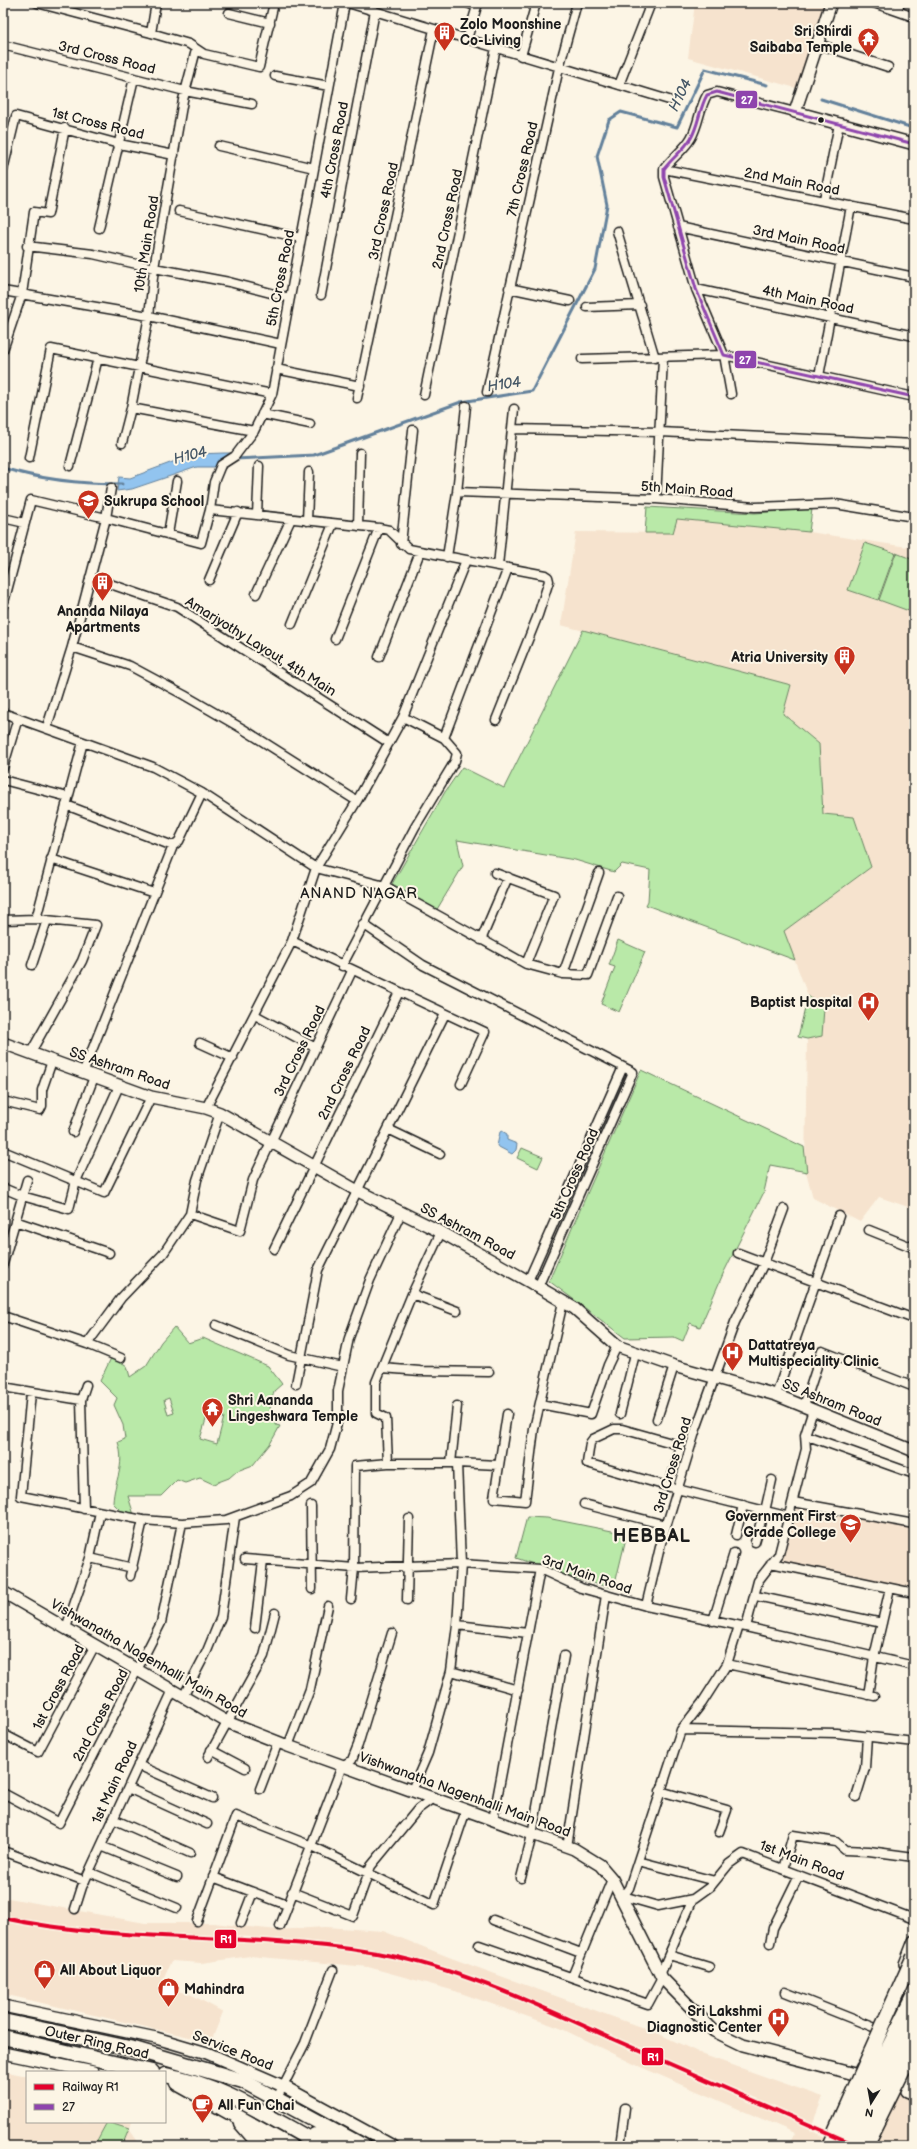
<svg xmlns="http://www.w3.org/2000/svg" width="917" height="2149" font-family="'Balsamiq Sans',sans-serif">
<rect width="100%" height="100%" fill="#fcf5e5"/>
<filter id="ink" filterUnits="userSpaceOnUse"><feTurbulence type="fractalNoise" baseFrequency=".025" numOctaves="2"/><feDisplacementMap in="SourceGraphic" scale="8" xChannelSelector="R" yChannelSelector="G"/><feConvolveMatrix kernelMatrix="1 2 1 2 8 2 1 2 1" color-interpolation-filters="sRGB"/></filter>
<g filter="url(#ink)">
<path fill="#f6e3ce" d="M695,3H825L796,88L688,58Z
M677,519L809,532L914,548V1209L879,1197L860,1222L813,1198L805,1168L807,1039L822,1035L824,1008L808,996L784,931L871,867L854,817L823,814L819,744L783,714L791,685L561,625L576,532L672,533Z
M797,1508L844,1512L914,1526V1590L782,1562Z
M914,1886V1906L907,1903Z
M3,1897L145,1923H213L278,1930L325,1927L383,1931L454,1959L657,2033L704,2055L823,2097L810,2130L842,2146H788L795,2133L636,2065L560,2028L455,1991L368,1967L250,1956L202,1963L171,1961L160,1986L192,1995L223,2012L211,2042L3,1994Z
M3,2071L27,2076V2122H131L129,2129L141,2146H122L129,2129L107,2122L94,2146H3Z
M896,2091L914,2097V2146H869Z"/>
<path fill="#b9e9a8" stroke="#6a8262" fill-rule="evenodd" d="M912,449H914V474H908Z
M647,507L755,513L812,509L809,532L677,519L673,533H645Z
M865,543L895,553L878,600L848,590Z
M896,553L914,560V596L909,611L879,600Z
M583,630L791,685L783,714L819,744L823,814L854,817L871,867L784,931L795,960L646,905L648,901L650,870L622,864L614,872L575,860L457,840L463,866L436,911L392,884L445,792L462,767L504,788Z
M618,940L645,952L619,1012L601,1004L615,967L609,965Z
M808,996L824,1008L822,1036L807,1039L798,1037Z
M641,1070L804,1147L807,1172L770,1165L764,1192L723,1274L700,1327L690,1323L683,1341L674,1337L625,1338L549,1281Z
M522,1148L543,1157L538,1168L517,1158Z
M174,1327L188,1343L203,1338L268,1366L282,1384L274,1391L270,1408L274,1413L276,1425L280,1426L270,1444L253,1465L237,1471L229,1478L213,1484L200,1478L185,1483L177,1480L161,1496H128L134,1515H125L113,1503C114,1480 126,1467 118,1442L125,1439L123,1425L114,1405L117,1398L100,1381L112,1356L127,1366L130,1377L146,1366L161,1342ZM169,1398L174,1413L168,1415L164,1400ZM208,1413L224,1417L217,1444L200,1439Z
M527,1517L547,1518L627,1534L614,1588L580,1580L516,1558Z
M107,2122L129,2129L122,2146H94Z"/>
<path fill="#92c4ef" stroke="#63819b" d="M224,453H234L219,467H197L132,489L117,491L119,477L130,478L194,454Z
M502,1131L507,1134V1140L517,1144L516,1150L512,1154L497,1146L500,1132Z"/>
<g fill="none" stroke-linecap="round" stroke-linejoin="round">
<path stroke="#63819b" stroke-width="3" d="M821,99L913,128
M235,459L314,455L461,402L532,391L595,269L607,205L597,156L609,120L621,112L677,127L705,69L767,85
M3,468C42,480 81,484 122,484"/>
<defs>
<path id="street" d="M37,3L151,33L189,44L204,54L259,67L274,3
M348,3L669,100
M467,3L477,7
M874,3L914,17
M897,11L900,3
M229,13L270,23
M151,33L156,3
M467,39L478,3
M818,44L888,67
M3,45L185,91L252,104
M521,56L536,3
M275,76L329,86
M619,85L651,3
M795,112L717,92L707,95C699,109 699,124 691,138C684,150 672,158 664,169V177L696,289L724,355L914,397
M219,146L314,168
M664,169L914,219
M3,170L16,116L119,144L174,155
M824,199L839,124
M179,211L301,238
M678,227L914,277
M99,228L134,78
M617,231L655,358
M27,246L93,254L154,268L229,282L290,298
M509,288L570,301
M696,289L914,336
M3,291L149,316L281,344
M321,295L375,11
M587,307L640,305
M3,350L22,294L34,212L48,214L65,128
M582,359L724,355L731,394
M276,369L360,386
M819,376L851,206
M487,392L559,68L577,3
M424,395L496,48
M357,398L434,29
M131,408L254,431
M262,414L310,424
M512,429L660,432L914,444
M122,443L131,408L149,316L154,268L183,100L196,50
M29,458L51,349L272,394
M70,466L98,358
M457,492L656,499L755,507L835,504L914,517
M656,499L663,358
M210,510L379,528L389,530L409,549L545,575L548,577L549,581L538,615L496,720
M257,515L259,466
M3,518L25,523
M307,521L309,472
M358,526L360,453
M168,534L177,481
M401,544L413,430
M447,557L457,492L466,406
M498,566L514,409
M90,577L177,607L389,743
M209,580L238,512
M256,594L291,519
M3,606L31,500L106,518L111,488
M292,624L333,524
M335,639L379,528
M72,647L130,666L184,695L243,729L357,801
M379,657L420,552
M3,713L153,767L202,793L316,868L385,886L526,964L563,974L588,975L617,896
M47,727L72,647L106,518L201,543L210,510L214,482L221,465L235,456L254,431L272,394L345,3
M444,738L508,568
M3,768L18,718
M3,780L68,797
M66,805L173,846
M51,859L154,893
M495,873L554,895L526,964
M3,920L36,919L83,742
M363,924L423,965L633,1072L538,1287
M481,940L508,877
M292,941L485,1032L461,1084
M32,965L47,920
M342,966L415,827L455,761L457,753L444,738L403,717
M563,974L599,873
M255,1015L314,1047
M200,1043L233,1058
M31,1052L82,961L96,925L36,919
M83,1073L173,846L179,841L202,793
M3,1101L40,1110L42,1106V1090L52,1061
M206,1108L292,941L316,868L357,801L403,717L466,560
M388,1129L440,1154
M73,1132L94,1077
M3,1151L104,1193L151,1097
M3,1188L22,1196L69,1209L76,1181L119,1086
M190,1214L240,1231L253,1180L352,971
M15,1221L109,1253
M869,1230L914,1248
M274,1249L399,992
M738,1253L914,1319
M3,1264L27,1180
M528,1281L623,1067
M412,1294L457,1311
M3,1316L87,1344L121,1358
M216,1325L289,1355L343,1367
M87,1344L121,1298L163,1254L190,1214L197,1180L220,1113
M382,1368L420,1371L489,1372
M296,1384L318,1270L445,1014
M3,1387L81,1400L86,1385
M31,1393L21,1496L143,1520L182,1523L226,1520L291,1496L311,1483L330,1449L338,1419V1391L349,1338L370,1280L401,1213
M776,1395L839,1216
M81,1400L84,1509
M540,1404L591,1414L608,1365L617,1346
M804,1406L822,1351L914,1387
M507,1414L494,1498L525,1501L534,1429L563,1302
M620,1414L635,1354
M657,1419L674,1366
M805,1435L914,1474
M388,1463L386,1418L376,1413V1382L412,1294L441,1232
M451,1463L457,1406
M457,1463L498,1465
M669,1487L680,1449L679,1445L622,1429H614L593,1439L590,1443L587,1463L677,1489L790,1517
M793,1502L914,1524
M584,1504L666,1525
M311,1506L312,1589
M765,1511L772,1480
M736,1535L743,1505
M755,1542L764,1511
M90,1558L133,1568
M245,1559L354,1568L461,1564L540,1569L581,1588L646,1606L746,1627L914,1666
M771,1563L914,1593
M130,1576L143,1520
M756,1596L882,1623
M351,1599L354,1568L355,1466L388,1463H457L461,1564L457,1625L451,1671L428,1753L412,1790
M407,1600L409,1519
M646,1606L661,1543L696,1429L735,1322L764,1263L784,1209
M713,1621L734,1553
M457,1625L528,1633
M746,1627L758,1581L779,1554L806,1449L805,1435L813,1410
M66,1628L90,1558L100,1512
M255,1628L263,1561
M727,1664L874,1696
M451,1671L518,1690
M868,1695L874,1657L890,1588
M183,1697L207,1651L221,1617L235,1517
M681,1730L702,1703L727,1664L739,1626
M3,1734L38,1752L95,1645
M914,1742L837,1733L681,1730L629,1888L623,1896L658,1906L693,1899L711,1886L729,1864L743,1854L914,1919
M288,1746L310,1689L328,1606
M211,1750L245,1768
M208,1757L264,1656L275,1613
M138,1765L212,1798
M128,1788L207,1824
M260,1789L278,1742
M660,1791L727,1810L719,1832
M3,1793L59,1823L161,1623L182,1523
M856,1797L865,1768L867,1736
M113,1819L190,1853
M493,1820L540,1569
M101,1846L177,1877
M567,1847L606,1595
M3,1851L85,1881
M638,1861L715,1881
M783,1869L793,1835L836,1842L845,1850L869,1851L914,1857
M89,1872L177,1908
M213,1877L287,1905
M521,1878L532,1835L564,1656
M292,1892L353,1916L371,1866L418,1809L433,1798
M75,1909L82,1887L173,1690
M493,1920L581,1953
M197,1921L236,1816L312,1846L434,1905L466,1810
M241,1923L253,1892
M280,1926L342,1766L352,1760L358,1745L392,1633
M770,1943L773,1928L799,1875
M479,1945L648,2004L662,1978
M669,1955L709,1967
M660,1975L693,1899
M572,1977L612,1879
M785,1992L878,2029
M277,2098L305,2043L333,1970
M527,2145L532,2146
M620,2146L625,2108"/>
<path id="secondary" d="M831,3L795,112L914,144
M3,1043L151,1097L206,1108L220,1113L356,1190L441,1232L528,1281L574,1308L617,1346L674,1366L776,1395L914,1451
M3,1592L227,1722L288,1746L574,1849L600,1865L612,1879L662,1978L714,2031L743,2045L858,2075L862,2067
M905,1964L914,1941
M3,2006L156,2038L207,2053L283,2086L393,2146
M3,2053L93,2072
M914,2075L907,2091L914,2094"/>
<path id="highway" d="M3,2021L134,2049L243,2081L363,2146
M3,2037L152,2072
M165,2075C221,2084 272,2119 322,2146
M177,2083L290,2146
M241,2123L261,2146
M315,2135L335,2146"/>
</defs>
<use href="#street" stroke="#1c1c1c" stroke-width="11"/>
<use href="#secondary" stroke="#1c1c1c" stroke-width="14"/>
<use href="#highway" stroke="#1c1c1c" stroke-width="17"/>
<use href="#street" stroke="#fcf5e5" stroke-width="8"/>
<use href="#secondary" stroke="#fcf5e5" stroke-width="11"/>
<use href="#highway" stroke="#fcf5e5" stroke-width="14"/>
<defs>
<path id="highway-bridge" d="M829,2146L914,1956
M839,2146L914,1997
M854,2146L914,2023
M865,2146L914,2047"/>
</defs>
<use href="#highway-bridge" stroke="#1c1c1c" stroke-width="17" stroke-linecap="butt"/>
<use href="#highway-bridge" stroke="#fcf5e5" stroke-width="14"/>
<defs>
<path id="bus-1" d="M914,144L717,92L707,95C699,109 699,124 691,138C684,150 672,158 664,169V177L696,289L724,355L914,397"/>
</defs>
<use href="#bus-1" stroke="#fcf5e5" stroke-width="6"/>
<use href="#bus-1" stroke="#8e44ad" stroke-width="3"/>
<defs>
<path id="rail-1" d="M3,1918C133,1946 267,1930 397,1957C472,1974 545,2008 615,2040C696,2076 777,2111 858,2146"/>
</defs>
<use href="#rail-1" stroke="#fcf5e5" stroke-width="7"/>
<use href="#rail-1" stroke="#e4002b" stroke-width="4"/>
</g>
</g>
<defs>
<symbol id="building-pin" viewBox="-11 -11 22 30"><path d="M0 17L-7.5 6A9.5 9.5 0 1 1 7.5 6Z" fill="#c8321e" stroke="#fcf5e5"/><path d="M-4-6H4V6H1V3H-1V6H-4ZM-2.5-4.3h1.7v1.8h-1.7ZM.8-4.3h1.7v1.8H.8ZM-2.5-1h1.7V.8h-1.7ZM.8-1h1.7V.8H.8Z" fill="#fff"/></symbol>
<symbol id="temple-pin" viewBox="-11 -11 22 30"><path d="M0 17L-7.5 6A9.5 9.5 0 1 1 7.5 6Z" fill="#c8321e" stroke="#fcf5e5"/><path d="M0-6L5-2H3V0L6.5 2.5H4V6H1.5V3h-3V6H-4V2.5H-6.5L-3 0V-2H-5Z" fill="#fff"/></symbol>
<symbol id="school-pin" viewBox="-11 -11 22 30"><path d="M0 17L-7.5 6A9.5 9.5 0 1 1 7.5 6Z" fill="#c8321e" stroke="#fcf5e5"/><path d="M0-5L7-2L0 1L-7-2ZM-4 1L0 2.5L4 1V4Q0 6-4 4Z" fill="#fff"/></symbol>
<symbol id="hospital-pin" viewBox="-11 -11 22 30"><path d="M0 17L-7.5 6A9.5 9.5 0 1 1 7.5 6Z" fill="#c8321e" stroke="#fcf5e5"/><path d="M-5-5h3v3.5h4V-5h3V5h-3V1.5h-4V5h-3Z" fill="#fff"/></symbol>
<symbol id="university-pin" viewBox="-11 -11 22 30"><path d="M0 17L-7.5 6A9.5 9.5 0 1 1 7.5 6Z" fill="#c8321e" stroke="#fcf5e5"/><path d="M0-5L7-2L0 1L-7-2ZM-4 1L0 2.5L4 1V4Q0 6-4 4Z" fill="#fff"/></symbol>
<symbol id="shop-pin" viewBox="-11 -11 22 30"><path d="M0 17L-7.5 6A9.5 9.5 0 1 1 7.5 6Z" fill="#c8321e" stroke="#fcf5e5"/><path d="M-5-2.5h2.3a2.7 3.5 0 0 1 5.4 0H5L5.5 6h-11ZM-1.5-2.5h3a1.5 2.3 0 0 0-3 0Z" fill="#fff"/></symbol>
<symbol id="cafe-pin" viewBox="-11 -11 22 30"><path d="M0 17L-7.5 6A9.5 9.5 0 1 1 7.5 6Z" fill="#c8321e" stroke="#fcf5e5"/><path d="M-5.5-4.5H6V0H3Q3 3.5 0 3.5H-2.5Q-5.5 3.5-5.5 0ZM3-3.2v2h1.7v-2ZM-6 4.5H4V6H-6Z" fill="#fff"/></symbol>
</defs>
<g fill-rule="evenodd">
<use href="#building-pin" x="432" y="20" width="25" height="34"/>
<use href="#temple-pin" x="856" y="26" width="25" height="34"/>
<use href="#school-pin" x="76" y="488" width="25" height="34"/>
<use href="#building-pin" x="90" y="570" width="25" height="34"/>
<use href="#building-pin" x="832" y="644" width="25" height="34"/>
<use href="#hospital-pin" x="856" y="990" width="25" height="34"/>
<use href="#hospital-pin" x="720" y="1340" width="25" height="34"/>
<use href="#temple-pin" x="200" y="1396" width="25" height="34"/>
<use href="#university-pin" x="838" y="1512" width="25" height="34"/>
<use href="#shop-pin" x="32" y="1958" width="25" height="34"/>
<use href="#shop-pin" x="156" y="1976" width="25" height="34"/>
<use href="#hospital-pin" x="766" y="2006" width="25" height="34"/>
<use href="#cafe-pin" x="190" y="2092" width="25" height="34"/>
</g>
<circle fill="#1c1c1c" stroke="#fcf5e5" stroke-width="1.5" cx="821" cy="120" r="3.5"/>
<g text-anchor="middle" stroke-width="4" stroke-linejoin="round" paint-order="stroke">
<g font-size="14" font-weight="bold" fill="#1c1c1c" stroke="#fcf5e5" text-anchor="start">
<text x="460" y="29">Zolo Moonshine<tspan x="460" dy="16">Co-Living</tspan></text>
<text x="852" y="36" text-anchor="end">Sri Shirdi<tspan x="852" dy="16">Saibaba Temple</tspan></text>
<text x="104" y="506">Sukrupa School</text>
<text x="103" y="616" text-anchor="middle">Ananda Nilaya<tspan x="103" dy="16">Apartments</tspan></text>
<text x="828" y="662" text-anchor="end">Atria University</text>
<text x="852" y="1007" text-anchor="end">Baptist Hospital</text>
<text x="748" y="1350">Dattatreya<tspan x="748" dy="16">Multispeciality Clinic</tspan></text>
<text x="228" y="1405">Shri Aananda<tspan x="228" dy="16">Lingeshwara Temple</tspan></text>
<text x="836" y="1521" text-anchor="end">Government First<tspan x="836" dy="16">Grade College</tspan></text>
<text x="60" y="1975">All About Liquor</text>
<text x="184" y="1994">Mahindra</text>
<text x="762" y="2016" text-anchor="end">Sri Lakshmi<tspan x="762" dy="16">Diagnostic Center</tspan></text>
<text x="218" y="2110">All Fun Chai</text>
</g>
<g font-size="14" fill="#1c1c1c" stroke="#fcf5e5">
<text transform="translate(107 57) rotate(14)" y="5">3rd Cross Road</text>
<text transform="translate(98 123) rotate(14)" y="5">1st Cross Road</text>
<text transform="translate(334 150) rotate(-79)" y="5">4th Cross Road</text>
<text transform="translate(522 169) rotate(-77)" y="5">7th Cross Road</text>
<text transform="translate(792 181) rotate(11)" y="5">2nd Main Road</text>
<text transform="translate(383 211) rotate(-78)" y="5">3rd Cross Road</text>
<text transform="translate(447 219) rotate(-78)" y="5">2nd Cross Road</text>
<text transform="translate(799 239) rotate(12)" y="5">3rd Main Road</text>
<text transform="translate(146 244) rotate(-81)" y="5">10th Main Road</text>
<text transform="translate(280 278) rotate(-79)" y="5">5th Cross Road</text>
<text transform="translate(808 299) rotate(12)" y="5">4th Main Road</text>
<text transform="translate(687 489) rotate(4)" y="5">5th Main Road</text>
<text transform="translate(261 646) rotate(32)" y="5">Amarjyothy Layout, 4th Main</text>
<text transform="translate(299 1051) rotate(-64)" y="5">3rd Cross Road</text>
<text transform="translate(120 1068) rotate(19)" y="5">SS Ashram Road</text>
<text transform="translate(344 1073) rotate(-64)" y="5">2nd Cross Road</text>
<text transform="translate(574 1174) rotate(-66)" y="5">5th Cross Road</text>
<text transform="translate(468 1231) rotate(28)" y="5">SS Ashram Road</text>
<text transform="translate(832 1402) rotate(22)" y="5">SS Ashram Road</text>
<text transform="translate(672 1465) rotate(-73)" y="5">3rd Cross Road</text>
<text transform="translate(587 1574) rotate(19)" y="5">3rd Main Road</text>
<text transform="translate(149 1658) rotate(30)" y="5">Vishwanatha Nagenhalli Main Road</text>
<text transform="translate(58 1687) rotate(-62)" y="5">1st Cross Road</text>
<text transform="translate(100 1715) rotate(-62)" y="5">2nd Cross Road</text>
<text transform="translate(114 1782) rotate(-65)" y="5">1st Main Road</text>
<text transform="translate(465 1794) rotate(20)" y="5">Vishwanatha Nagenhalli Main Road</text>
<text transform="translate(802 1860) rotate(21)" y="5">1st Main Road</text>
<text transform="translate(97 2042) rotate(13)" y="5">Outer Ring Road</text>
<text transform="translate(233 2050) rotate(22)" y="5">Service Road</text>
</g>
<g font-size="15" font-style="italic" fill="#455766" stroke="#fcf5e5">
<text transform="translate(680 95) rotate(-64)" y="5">H104</text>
<text transform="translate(504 384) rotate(-9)" y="5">H104</text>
<text transform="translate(190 455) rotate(-14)" y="5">H104</text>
</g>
<g font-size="15" letter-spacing="1" fill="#1c1c1c" stroke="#fcf5e5">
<text x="359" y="898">ANAND NAGAR</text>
</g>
<g font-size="18" font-weight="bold" letter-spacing="1" fill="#1c1c1c" stroke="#fcf5e5">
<text x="652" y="1542">HEBBAL</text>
</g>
</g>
<g stroke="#fcf5e5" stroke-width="1.5">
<rect x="735" y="90" width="23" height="19" rx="4" fill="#8e44ad"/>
<rect x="734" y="350" width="23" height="19" rx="4" fill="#8e44ad"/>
<rect x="214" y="1929" width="23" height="20" rx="4" fill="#e4002b"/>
<rect x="641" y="2047" width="23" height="19" rx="4" fill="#e4002b"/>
</g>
<g font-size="11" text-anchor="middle" font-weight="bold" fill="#fff">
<text x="747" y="104">27</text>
<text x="745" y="364">27</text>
<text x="226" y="1943">R1</text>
<text x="653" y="2061">R1</text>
</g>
<rect width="917" height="2149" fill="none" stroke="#fcf5e5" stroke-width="16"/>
<rect x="8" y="8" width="901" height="2133" fill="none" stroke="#1c1c1c" stroke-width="1.5" filter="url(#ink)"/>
<rect x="26" y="2071" width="140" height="52" fill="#fcf5e5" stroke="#a29e95"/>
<rect x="34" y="2084" width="20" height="6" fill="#e4002b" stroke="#a29e95"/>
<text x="62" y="2091" font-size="12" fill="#1c1c1c">Railway R1</text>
<rect x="34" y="2104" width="20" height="6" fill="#8e44ad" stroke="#a29e95"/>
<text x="62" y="2111" font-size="12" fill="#1c1c1c">27</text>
<g transform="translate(871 2103) rotate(191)" stroke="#fcf5e5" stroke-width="3" paint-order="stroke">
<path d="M0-3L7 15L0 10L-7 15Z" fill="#1c1c1c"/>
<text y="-6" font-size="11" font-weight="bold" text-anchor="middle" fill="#1c1c1c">N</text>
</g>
</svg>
